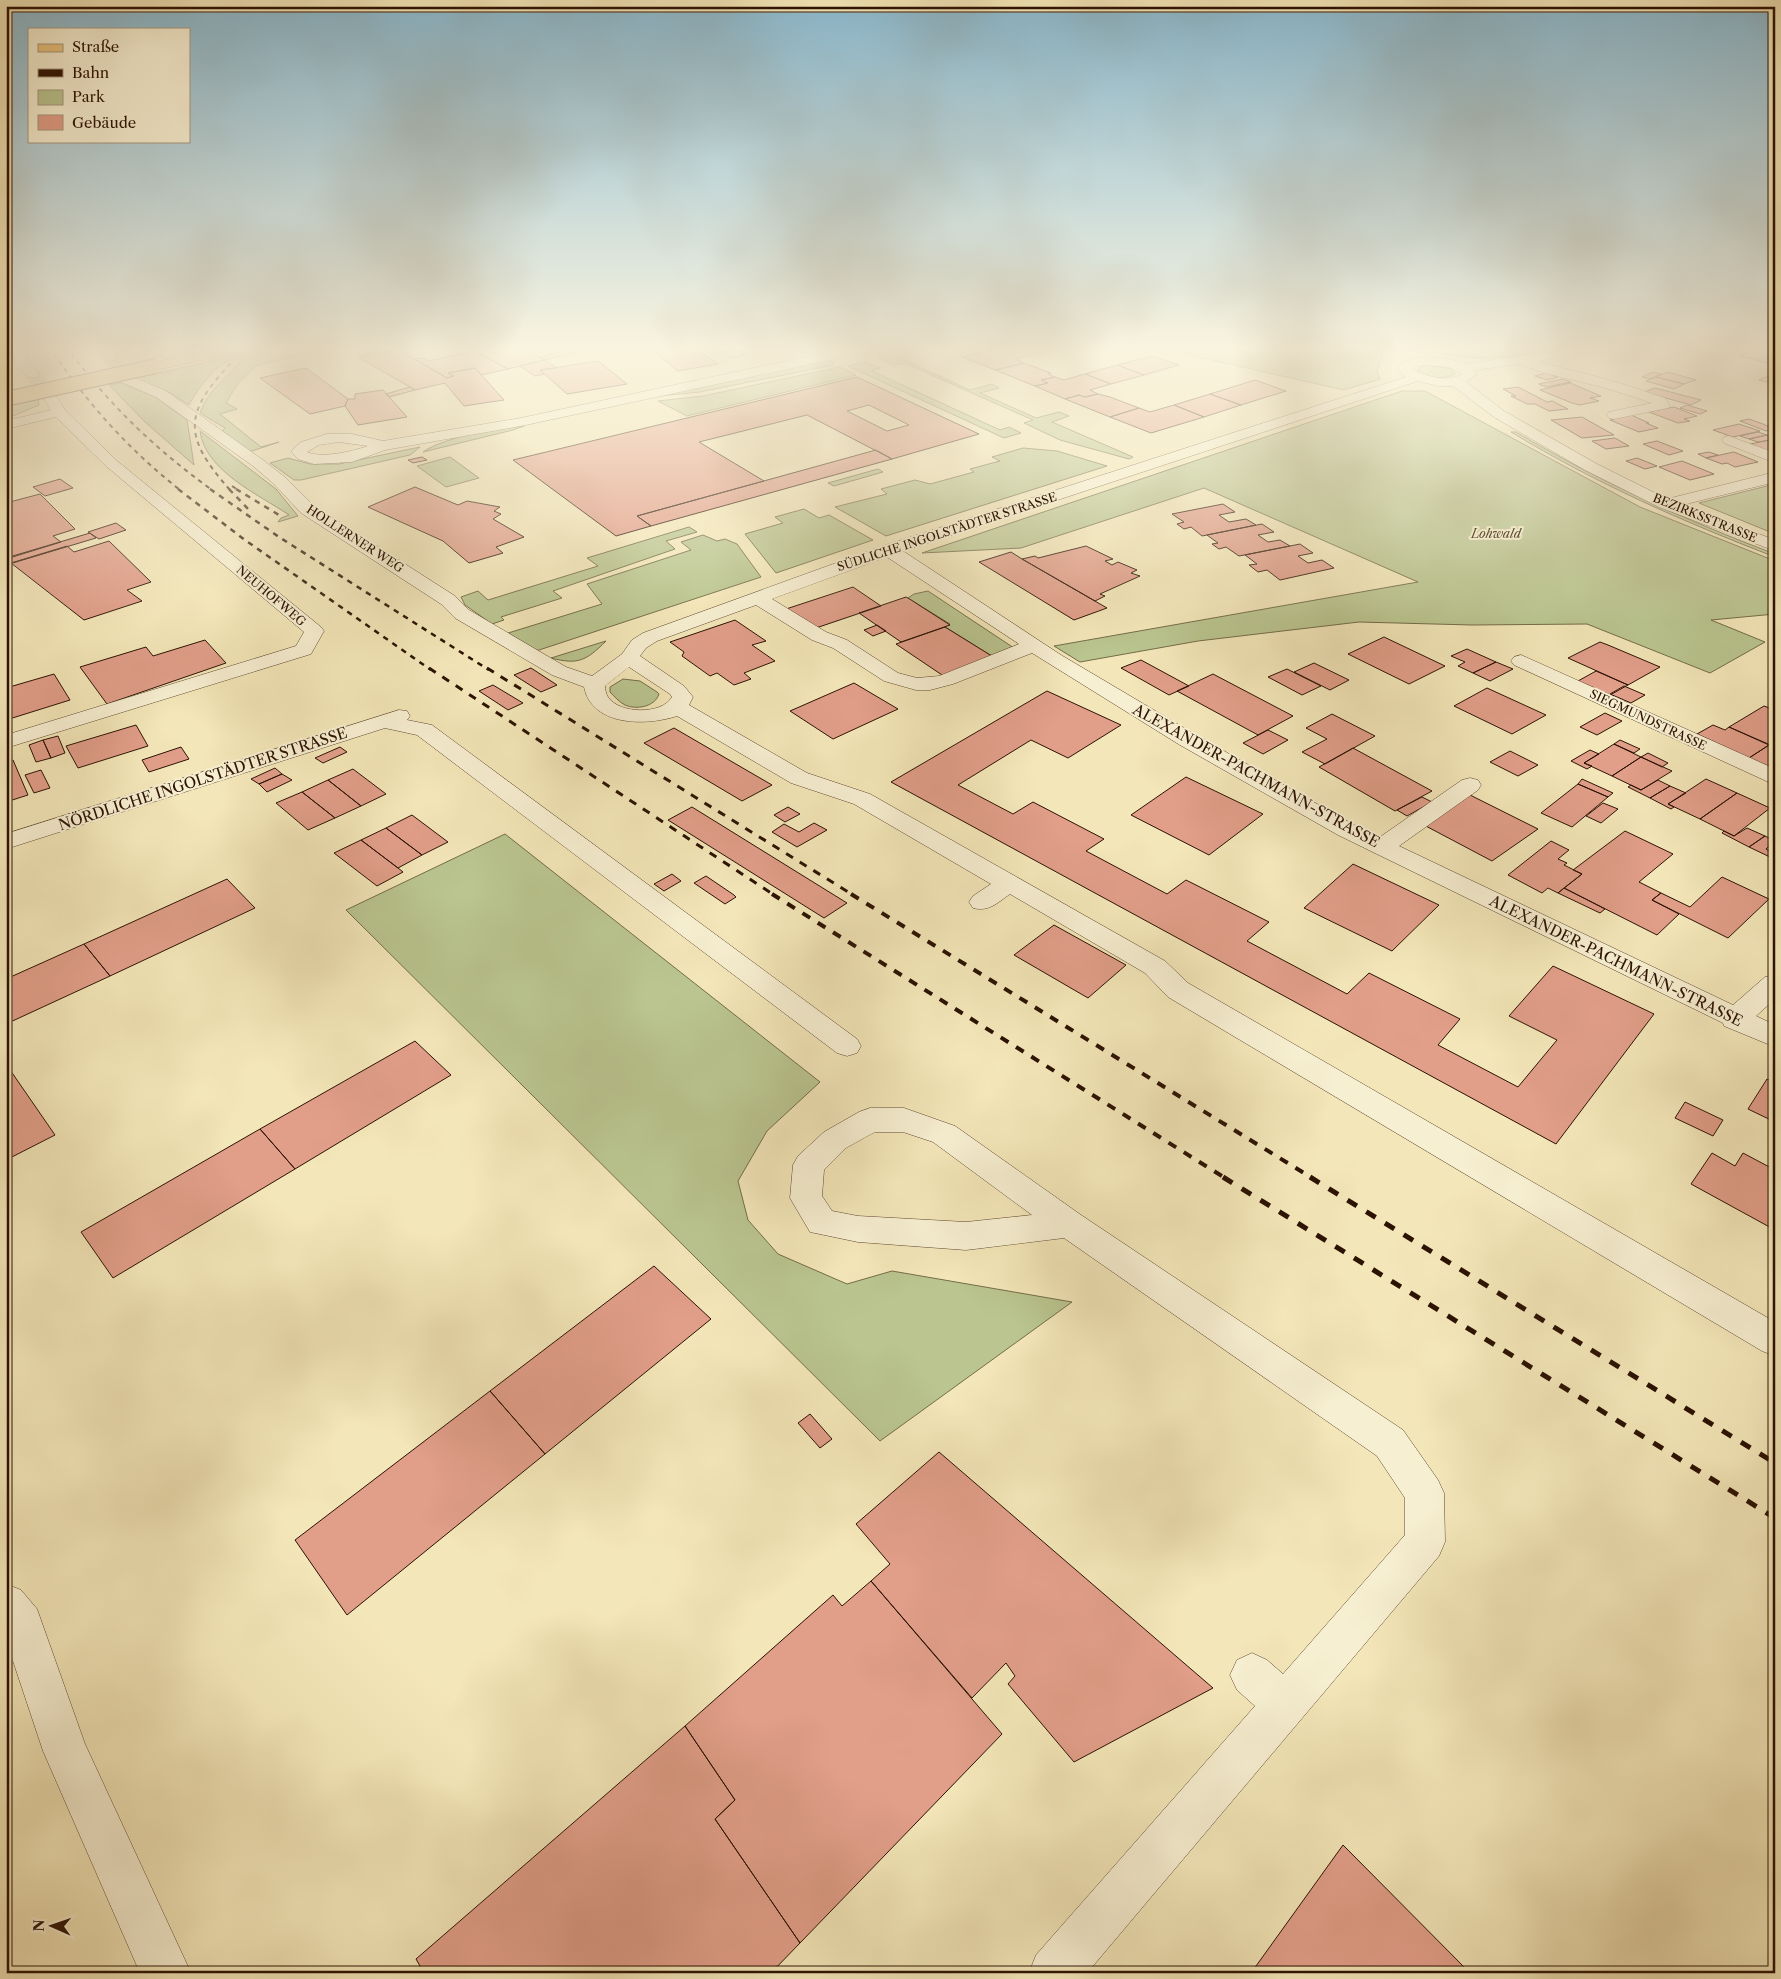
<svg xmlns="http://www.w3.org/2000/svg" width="1781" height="1979" font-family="'Libre Caslon Text',serif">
<rect width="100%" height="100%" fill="#f3e6b8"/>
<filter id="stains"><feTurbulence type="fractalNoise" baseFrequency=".004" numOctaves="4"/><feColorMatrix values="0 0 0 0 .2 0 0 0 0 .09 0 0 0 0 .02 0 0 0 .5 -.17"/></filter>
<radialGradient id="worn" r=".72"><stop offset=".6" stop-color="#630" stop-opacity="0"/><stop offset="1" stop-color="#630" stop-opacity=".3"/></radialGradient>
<path fill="#bac58f" stroke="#736c49" d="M281,346H337L256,366L238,383L226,403L237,409L220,414L261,447L279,442L249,452L222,431L225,428L200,413C208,389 229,377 244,357C239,358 233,359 228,361C215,366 195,392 189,405L167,391L135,378Z
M1150,346H1265L1283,348L1297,346H1372L1383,354L1377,371L1380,379L1344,390Z
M1425,346H1580C1534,352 1467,370 1425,346Z
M895,356L970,390L992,384L999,388L980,393L1036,418L1059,412L1069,416L1052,422L1133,457L1129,459L1060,440L1024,423L1033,420L904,363L894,365L879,359Z
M828,360L834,362L833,365L700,392L659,396Z
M865,362L880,368L872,371L1000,430L1009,427L1021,433L1004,438L848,366Z
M1427,365L1451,369L1455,374C1444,380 1428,378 1418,371L1419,367Z
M840,367L856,375L687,416L658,401L703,396Z
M121,383L155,397L187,420L194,465L145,422L109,385Z
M1402,391H1425L1640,507L1775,561V614L1711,620L1765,642L1710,673L1587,624L1472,625L1359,622L1198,641L1080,662L1054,646L1418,582L1204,488L1021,548L922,553Z
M38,399L39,405L6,419V406Z
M524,426L513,430L423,452C444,437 498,428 524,426Z
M200,431L276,489L298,516L278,522L281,518L289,515C258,494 205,471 200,431Z
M1511,432H1516C1598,481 1685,520 1775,554V557C1684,522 1595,483 1511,432Z
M420,447L410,455L301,480H294L270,463L288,458L310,464H339Z
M1023,448L1057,451L1107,466L886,536L835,507L887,494L881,489L915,480L930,484L974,472L970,469L1000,461L992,457Z
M450,457L479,478L446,487L417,466Z
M878,469L883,472L834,486L828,483Z
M1775,484V534L1699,503Z
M804,509L819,518L829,515L873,540L776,573L745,534L783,523L775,517Z
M689,527L697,532L666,541L675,549L553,591L562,598L501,617L504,620L492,624L465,605L461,597L478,591L488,600L598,566L587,558Z
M703,535L717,541L725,539L737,544L761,577L536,651L505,634L602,604L587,584L691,550L681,542Z
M928,591L1017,650L995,658L945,627L950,624L908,598L914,594Z
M606,641C586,661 578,665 551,658Z
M623,679L640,681L657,692L659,694C655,707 636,710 625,705C619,702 614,696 610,692V687Z
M505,834L820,1082L767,1131L738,1181L748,1220L778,1254L847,1284L892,1271L1072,1302L880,1441L346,910Z"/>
<path fill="#e19e89" stroke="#2c1203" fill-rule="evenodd" d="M465,346H518L545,360L508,369Z
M585,346L596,348L545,360L539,357Z
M647,346H692L718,364L678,371Z
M1003,346H1020L1038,353L1015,359L1024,363L995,370L962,357Z
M1020,346H1065L1038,353Z
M1761,346L1775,350V365L1740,356Z
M730,347L746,355L733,358L717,350Z
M397,349L447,378L454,376L448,373L475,368L504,400L464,406L445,383L415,390L358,357Z
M475,351L508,369L481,375L475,368L448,373L454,376L447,378L415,359L422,358L428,361Z
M1152,356L1179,365L1144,375L1117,365Z
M545,360L557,368L540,370L544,374L535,376L520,366Z
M598,361L627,384L567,394L540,370Z
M1024,363L1051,373L1048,374L1055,377L1041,380L1048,383L1035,386L995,370Z
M1117,365L1144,375L1111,384L1085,374Z
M306,368L348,399L345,406L310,414L260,378Z
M1653,372L1661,374L1651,379L1642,377Z
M1668,372L1696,380L1684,384L1656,377Z
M1546,373L1558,377L1547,380L1535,376Z
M1085,374L1111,384L1090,390L1098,394L1085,397L1079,395L1065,399L1035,386L1048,383L1041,380L1055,377L1064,380Z
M1773,374H1775V384L1759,380Z
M857,377L979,434L892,459L807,415L699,442L764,481L637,516L651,526L616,536L513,460ZM869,405L909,425L887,431L847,411Z
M1656,377L1684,384L1674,389L1646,381Z
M1563,379L1571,382L1546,387L1539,384Z
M1255,380L1286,391L1241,405L1210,394Z
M1570,383L1601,396L1590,398L1599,401L1580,405L1572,403L1540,390Z
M410,387L415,390L389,397L386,394Z
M1518,387L1547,402L1552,401L1568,409L1549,411L1535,404H1527L1511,396H1516L1503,389Z
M1655,388L1701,400L1691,405L1644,392Z
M383,390L407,417L358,425L345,406L348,399H355V394Z
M1098,394L1110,397L1139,408L1110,417L1065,399L1079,395L1085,397Z
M1210,394L1241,405L1204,417L1174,405Z
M1174,405L1204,417L1151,433L1110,417L1139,408L1150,412Z
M1687,405L1707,411L1700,414L1680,408Z
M1674,407L1679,409L1697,416L1684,419L1690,421L1678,423L1649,412Z
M1631,415L1649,423H1646L1658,428L1639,432L1610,420Z
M1582,417L1614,435L1582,438L1551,420Z
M1749,419L1763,424L1774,429L1766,431L1740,421Z
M1739,424L1760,431L1733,437L1713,430Z
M1758,432L1767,435L1749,439L1740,436Z
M1767,435L1775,439L1758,442L1749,439Z
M1615,438L1629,446L1606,449L1592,441Z
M1775,439V449L1768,451L1750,444Z
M1657,441L1683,451L1669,455L1643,444Z
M876,450L892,459L651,526L637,516Z
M1709,452L1718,455L1706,458L1698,454Z
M1734,452L1758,462L1735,467L1727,463L1722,464L1706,458Z
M422,457L427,460L413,463L408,460Z
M1637,458L1657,466L1645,469L1626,461Z
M1682,461L1714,474L1690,480L1659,467Z
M60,479L73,488L45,496L33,487Z
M415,487L458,505L467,501L500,507L494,511L501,514L493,519L524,537L496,547L503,553L469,563L443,541L368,507Z
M40,494L75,529L53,536L61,542L6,559V503Z
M1223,504L1235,512L1219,515L1229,522L1246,519L1256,525L1202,536L1191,527L1184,529L1177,524L1184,522L1172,514Z
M116,523L126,530L99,539L88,532Z
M1262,524L1274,532L1258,535L1268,542L1280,540L1290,546L1239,556L1226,547L1219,549L1212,544L1218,543L1207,535Z
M90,533L96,538L6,565V558Z
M109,541L151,582L127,590L142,601L84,620L11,563L67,546L74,552Z
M1300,544L1313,553L1298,556L1308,563L1322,560L1334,568L1280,580L1267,570L1258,572L1249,565L1257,564L1245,555Z
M1086,546L1113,559L1105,561L1112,565L1118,562L1137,570L1131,573L1140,576L1100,594L1105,596L1095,601L1022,559L1035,556L1038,558Z
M1011,552L1022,559L1107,608L1074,620L979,562Z
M853,587L881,606L813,629L786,609Z
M906,597L908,598L950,625L901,642L859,613Z
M735,620L766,641L752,645L775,661L744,673L751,679L734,685L717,673L710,676L682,656L684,652L670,642Z
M877,625L886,631L873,636L864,630Z
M945,627L995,658L945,677L896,644Z
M1384,637L1445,666L1409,684L1348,654Z
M205,640L226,663L107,704L80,667L146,647L153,656Z
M1600,642L1608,645L1660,667L1628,685L1568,658Z
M1467,649L1496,662L1473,673L1458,666L1465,662L1451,656Z
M1141,660L1189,686L1169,695L1121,668Z
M1496,662L1513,669L1490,681L1473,673Z
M1314,663L1349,680L1330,690L1294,672Z
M531,668L557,685L541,692L514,675Z
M1287,669L1321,686L1302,695L1268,677Z
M1596,671L1628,685L1610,695L1578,681Z
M54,674L70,700L6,720V688Z
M1213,674L1293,716L1258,735L1177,691Z
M854,683L898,709L833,739L790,711Z
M493,685L523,703L508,710L479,691Z
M1624,686L1645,695L1631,703L1610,694Z
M1487,688L1546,715L1512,734L1454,706Z
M1047,691L1121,725L1068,758L1031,740L958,785L1013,814L1033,802L1104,839L1086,851L1167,894L1186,880L1269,922L1247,941L1347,994L1369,973L1460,1019L1438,1045L1518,1087L1557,1040L1509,1016L1553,966L1654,1014L1556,1144L891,782Z
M1764,706L1775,710V747L1729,727Z
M1605,713L1622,721L1597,735L1580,727Z
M1332,714L1375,736L1325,764L1302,752L1327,739L1306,728Z
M136,725L148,746L78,768L66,746Z
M1713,725L1725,730L1729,727L1769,745L1749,758L1697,734Z
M674,728L772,785L742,801L644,743Z
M1268,730L1288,740L1263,754L1243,743Z
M58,736L65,753L51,758L43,740Z
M43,740L51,758L36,762L29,745Z
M1620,740L1640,749L1634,753L1614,744Z
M1614,744L1641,757L1612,776L1584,763Z
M1769,745L1775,747V769L1749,758Z
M181,747L189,759L149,772L142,760Z
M340,747L347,752L323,763L315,758Z
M1353,748L1432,791L1395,811L1319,767Z
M1590,750L1599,754L1584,763L1592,766L1587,769L1571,761Z
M1510,751L1538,765L1518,776L1490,762Z
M1648,753L1668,763L1662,767L1641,757Z
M1641,757L1672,771L1641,790L1612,776Z
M13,760L28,795L6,802V762Z
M275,768L282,774L259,784L251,779Z
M353,769L386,794L361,806L328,780Z
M41,770L50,788L34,793L25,775Z
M282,774L292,780L267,792L259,784Z
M1186,777L1263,814L1209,855L1131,815Z
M1582,779L1613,793L1608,797L1578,784Z
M1706,779L1737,793L1700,819L1668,804Z
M328,780L361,806L335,818L302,792Z
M1658,780L1670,786L1650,798L1628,787L1631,785L1641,790Z
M1578,784L1608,797L1572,827L1541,813Z
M1670,786L1686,793L1668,804L1674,807L1671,809L1650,798Z
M302,792L335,818L308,830L276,803Z
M1737,793L1770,808L1734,836L1700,819Z
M1468,794L1538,829L1492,861L1422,824Z
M1422,797L1432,802L1407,816L1397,810Z
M1603,803L1618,809L1601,823L1586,816Z
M692,807L847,903L824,918L668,820Z
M788,807L800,814L785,822L774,815Z
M412,815L448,842L422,855L386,828Z
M814,823L827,830L797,847L772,832L784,824L799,832Z
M386,828L422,855L398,868L361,840Z
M1747,828L1765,836L1749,847L1722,833L1724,831L1734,836Z
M1625,831L1673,854L1639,882L1661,893L1652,900L1679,914L1657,935L1564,888L1582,874L1573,870Z
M1765,836L1775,841L1766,849L1775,854L1770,857L1749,847Z
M361,840L398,868L403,872L377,886L334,853Z
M1551,841L1569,850L1558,859L1567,863L1564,865L1582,874L1558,893L1548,888L1542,893L1508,875Z
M1353,864L1439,905L1392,951L1304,908Z
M672,874L681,881L664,891L654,884Z
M706,876L734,895L736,897L725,904L694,883Z
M1722,877L1769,899L1728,938L1652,900L1661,893L1690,907Z
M227,879L255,908L110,976L84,944Z
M1564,888L1605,909L1600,913L1558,893Z
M1054,925L1126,965L1088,998L1014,955Z
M84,944L110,976L6,1024V979Z
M415,1041L451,1075L295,1169L260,1129Z
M6,1064L55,1135L6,1160Z
M1767,1079L1775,1083V1122L1748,1109Z
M1685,1102L1723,1120L1713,1136L1675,1118Z
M260,1129L295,1169L113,1278L81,1232Z
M1712,1153L1735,1166L1743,1153L1775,1170V1230L1691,1184Z
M654,1266L711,1319L545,1454L490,1391Z
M490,1391L545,1454L347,1615L295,1540Z
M810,1414L832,1439L820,1448L798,1423Z
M939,1452L1213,1688L1074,1762L1008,1684L1015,1676L1006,1663L972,1698L871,1581L890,1564L856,1524Z
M871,1581L1002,1734L800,1943L715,1819L735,1800L685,1726L833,1595L842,1606Z
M685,1726L735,1800L715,1819L800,1943L771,1973H424L416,1959Z
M1343,1845L1470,1973H1251Z"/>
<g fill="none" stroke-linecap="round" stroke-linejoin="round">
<path stroke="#d5c69d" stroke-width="14" stroke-dasharray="14 7" stroke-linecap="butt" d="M109,357L126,379
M32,374L50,397"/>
<defs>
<path id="minor" d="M12,346H24L29,364L39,374L37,377H27L16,365Z
M107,346H121L115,353L114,360L109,361L102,357V352Z
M856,346H882L876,350L521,426L385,450L352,462L314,464L298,459L291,451L301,442L327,434H352L383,441L521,418ZM339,442L368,446C353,451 322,459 307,452L319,445Z
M1588,346H1624L1618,350L1537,361L1616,382L1665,398L1670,405L1668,408L1614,419L1609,418L1607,415L1609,412L1652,403L1606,388L1545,373L1519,364L1474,370L1477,374L1466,382L1504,411L1597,464L1667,499L1775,472V482L1682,505L1775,540V551L1659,507L1585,470L1494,417L1453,386H1438L1418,381L903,551L1061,655L1196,735L1354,825L1380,837L1462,780L1470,778L1478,780L1481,785L1478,790L1399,846L1733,1005L1765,977L1775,975V999L1756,1016L1775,1025V1047L1724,1026L1723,1023L1338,835L1180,745L1032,653L953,684L930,690H916L884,681L833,648L812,640L756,605L657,641L646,648L640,656L684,686L693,697L689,705L807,773L870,794L1165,961L1188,983L1775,1322V1356L1762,1351L1168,997L1145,973L1010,894C997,903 989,912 973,908L969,902L973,896L991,884L854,804L791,783L677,716C647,726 592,727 584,687L552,675L455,618L441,604L301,513L274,484L253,466L156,397L121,382L119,379L126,375L131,376L166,391L263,460L286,478L313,505L455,596L469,610L566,667L592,676L622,654L632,640L643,633L883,546L1406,377L1399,371V367L1404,361L1424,357L1449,359L1466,364ZM1424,365L1449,367L1462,374C1449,383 1426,377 1413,369V367ZM887,557L1019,644L939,676L917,678L898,673L847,640L826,632L772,599ZM629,667L670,694L672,697C662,715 619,714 608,697C606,694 605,689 605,686Z
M50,393L55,394L65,410L116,460L321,627L324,631L311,654L6,748V735L296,646L304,632L106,466L56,417L6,429V421L51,410L43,397Z
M1729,436L1775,453V463L1724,443L1722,440L1724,437Z
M1521,655L1775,769V785L1514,665L1511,661L1514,657Z
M399,710L407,711L410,716L407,720L432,725L857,1039L861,1046L857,1053L847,1056L837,1053L417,735L385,728L6,849V834Z
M870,1108H904L955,1126L1081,1215L1403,1430L1438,1480L1444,1493L1445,1542L1439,1556L1087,1973H1029L1036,1955L1255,1706L1237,1690L1230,1675L1237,1660L1252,1653L1267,1660L1283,1674L1405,1535V1498L1377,1456L1064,1238L966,1250L858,1242L810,1232L790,1198L793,1165L798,1156L824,1132L859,1112ZM875,1132H903L933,1142L1032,1215L966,1222L858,1216L832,1211L822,1196L824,1170L846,1148Z
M6,1584L21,1590L37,1609L85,1744L191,1973H140L43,1751L6,1640Z"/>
<path id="major" d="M230,346H256L250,350L156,370L149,366L156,362Z"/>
</defs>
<use href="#minor" stroke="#5e4730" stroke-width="1"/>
<use href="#major" stroke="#2c1203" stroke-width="1"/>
<use href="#minor" fill="#f7efd1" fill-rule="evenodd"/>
<use href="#major" fill="#eac37c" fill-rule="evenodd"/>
<path stroke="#2c1203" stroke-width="2" stroke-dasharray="4.5 4.5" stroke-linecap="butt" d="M49,346C85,401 128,449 180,490
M66,346C108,404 154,448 212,490
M232,486L238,490
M230,490C181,435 184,412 234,360"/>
<path stroke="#2c1203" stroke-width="2.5" stroke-dasharray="5.5 5.5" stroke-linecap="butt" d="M178,489L245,540L431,670
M210,489L279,537L489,670
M229,489L248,509
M236,489L279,515"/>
<path stroke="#2c1203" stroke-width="3" stroke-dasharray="8 8" stroke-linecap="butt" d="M429,668L774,895
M487,668L853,895"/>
<path stroke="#2c1203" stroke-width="4" stroke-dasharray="9 9" stroke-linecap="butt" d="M772,894L1225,1178
M851,894L1312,1178"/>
<path stroke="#2c1203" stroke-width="5" stroke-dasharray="11 11" stroke-linecap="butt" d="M1223,1177L1775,1518
M1310,1177L1775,1463"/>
<defs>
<path id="major-bridge" d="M6,399L156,366"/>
</defs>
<use href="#major-bridge" stroke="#2c1203" stroke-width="16" stroke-linecap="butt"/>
<use href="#major-bridge" stroke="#eac37c" stroke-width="14"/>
</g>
<linearGradient id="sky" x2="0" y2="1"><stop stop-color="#8ab9cf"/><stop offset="0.56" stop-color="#faf4df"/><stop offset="1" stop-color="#faf4df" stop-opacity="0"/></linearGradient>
<rect width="1781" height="623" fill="url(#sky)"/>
<g text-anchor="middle" stroke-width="4" stroke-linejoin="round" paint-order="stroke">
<g font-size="12" fill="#2c1203" stroke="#f7efd1">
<text transform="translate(1705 518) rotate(22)" y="4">BEZIRKSSTRASSE</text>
<text transform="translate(947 532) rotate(-18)" y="4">SÜDLICHE INGOLSTÄDTER STRASSE</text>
<text transform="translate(355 539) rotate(33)" y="4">HOLLERNER WEG</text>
<text transform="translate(271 596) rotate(40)" y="4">NEUHOFWEG</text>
<text transform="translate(1648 720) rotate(25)" y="4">SIEGMUNDSTRASSE</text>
</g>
<g font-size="12" font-style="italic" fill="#5e5134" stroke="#f7efd1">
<text x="1496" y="538">Lohwald</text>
</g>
<g font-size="15" fill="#2c1203" stroke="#f7efd1">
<text transform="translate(1256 776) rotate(29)" y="5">ALEXANDER-PACHMANN-STRASSE</text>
<text transform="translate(203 779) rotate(-18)" y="5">NÖRDLICHE INGOLSTÄDTER STRASSE</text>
<text transform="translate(1616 961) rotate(26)" y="5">ALEXANDER-PACHMANN-STRASSE</text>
</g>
</g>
<rect width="1781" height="1979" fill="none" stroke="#f3e6b8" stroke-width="25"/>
<rect x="8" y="8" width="1766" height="1964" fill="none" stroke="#2c1203" stroke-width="2.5"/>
<rect x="12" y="12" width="1756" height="1954" fill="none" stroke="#2c1203"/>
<rect x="28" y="28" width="162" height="115" fill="#f7efd1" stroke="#a6977f"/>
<rect x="38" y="44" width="25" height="8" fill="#eac37c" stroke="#a6977f"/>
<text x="72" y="52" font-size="15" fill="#2c1203">Straße</text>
<rect x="38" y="69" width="25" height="8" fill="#2c1203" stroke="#a6977f"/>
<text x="72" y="78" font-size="15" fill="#2c1203">Bahn</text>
<rect x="38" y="90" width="25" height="15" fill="#bac58f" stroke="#a6977f"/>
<text x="72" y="102" font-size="15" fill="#2c1203">Park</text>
<rect x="38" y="115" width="25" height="15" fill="#e19e89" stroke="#a6977f"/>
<text x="72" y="128" font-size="15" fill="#2c1203">Gebäude</text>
<g transform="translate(52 1926) rotate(272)" stroke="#f7efd1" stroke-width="4" paint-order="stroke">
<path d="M0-4L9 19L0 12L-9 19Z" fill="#2c1203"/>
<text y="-8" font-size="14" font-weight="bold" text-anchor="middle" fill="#2c1203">N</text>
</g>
<rect width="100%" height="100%" filter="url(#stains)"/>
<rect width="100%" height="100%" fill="url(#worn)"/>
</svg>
